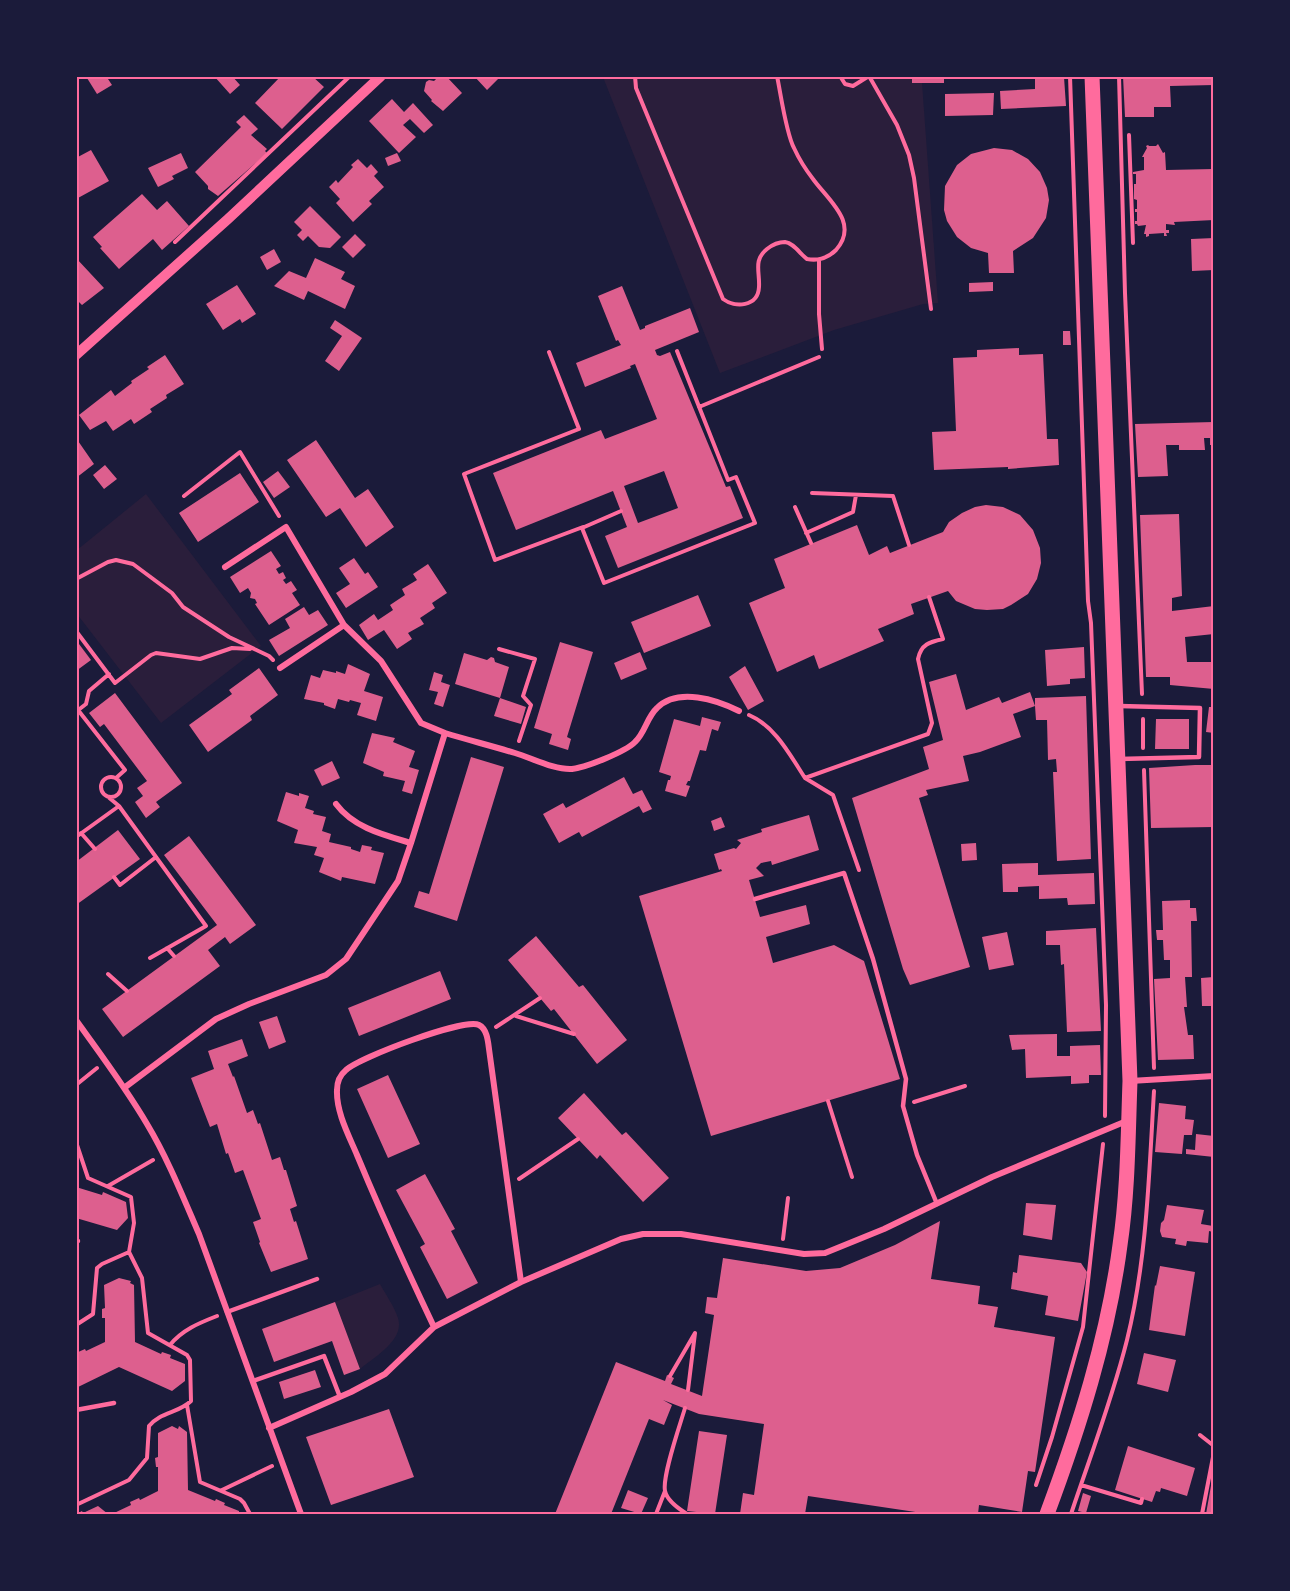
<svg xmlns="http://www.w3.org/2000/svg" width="1290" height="1591" font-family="Ubuntu,sans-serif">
<rect width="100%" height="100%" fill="#1b1b3a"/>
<path fill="#2a1e3b" d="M603,77H912V83H922L938,303L923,304L834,330L720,373Z
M146,494L261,646L161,723L77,614V550Z
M380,1284C386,1295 394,1306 398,1318C405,1340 374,1357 360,1369L335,1302Z"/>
<path fill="#dd5f8e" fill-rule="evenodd" d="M90,76H106L112,85L97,94L87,78Z
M214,76H232L240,85L230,94Z
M281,76H312L324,87L282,129L255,103Z
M439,76H446L462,93L443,111L431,101L432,100L424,91L426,82L429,80L434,81Z
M474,76H501L487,90Z
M912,76H944V83H912Z
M1123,76H1214V85L1170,86L1171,107H1154V117H1125Z
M1064,77L1066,106L1001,109L1000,91L1035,89V79Z
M994,93L993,115L945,116V94Z
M392,99L404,112L413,103L433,125L424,133L410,119L403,125L416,137L399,153L369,121Z
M244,115L258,129L251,135L267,149L265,151L267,153L218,196L208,189V186L195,172L241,127L236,122Z
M1158,144L1163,153L1165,152L1166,170L1214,169V220L1174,222L1175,225L1166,224V230H1169V233H1166L1167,236H1164V233L1149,234V236L1146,237V234H1144L1146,225L1138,226L1137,224H1135V221H1137V212H1135V209H1137V200L1134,199V184H1136V174H1133V172L1144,170V157H1142L1147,148L1146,146L1148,145L1149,146H1156Z
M994,148L1012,150L1028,159L1040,172L1047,188L1049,200L1046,218L1033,238L1013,251L1014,273H989L988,253L971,248L957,237L947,221L944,210L945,186L957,165L971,154Z
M91,150L109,181L78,198L76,158Z
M181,153L188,168L172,176L174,179L158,187L148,168Z
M397,153L401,161L388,166L385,158Z
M358,159L367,168L371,164L378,172L374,176L384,187L369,201L372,204L353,222L336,203L340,199L329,187L336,180L338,183L353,167L351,165Z
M142,194L157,210L167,201L189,226L162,250L153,239L119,269L100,248L102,247L93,237Z
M310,206L341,237L330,248L319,247L308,236L303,241L297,235L302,230L294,222Z
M355,234L366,245L353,258L342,247Z
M1214,238V270L1192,271L1191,239Z
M274,249L281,262L267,270L260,257Z
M76,258L104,288L82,305L76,299Z
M315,258L345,272L341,279L355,286L345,309L308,291L304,300L274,286L289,271L306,278Z
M993,282V291L969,292V283Z
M237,285L256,314L242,323L240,319L223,330L206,304Z
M622,286L640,330L645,328V326L690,308L699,332L655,350L657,355L660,356L670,352L726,487L730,486L743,518L618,568L605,536L627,527L613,491L516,530L493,473L601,430L605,439L657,419L635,364L630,366L631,368L585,387L576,363L621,345L618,340L616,341L598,296ZM664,471L678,508L638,523L624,486Z
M335,320L362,338L339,371L325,361L342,336L330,328Z
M1063,331H1070L1071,345H1063Z
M1019,348V355L1043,354L1047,439H1058L1059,465L1008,469V467L934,470L932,432L956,431L953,358L977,357V350Z
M165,355L184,384L166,395L167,398L150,409L152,412L134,424L131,419L113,431L106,421L90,430L79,415L111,390L115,396L132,383L131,381L149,369L147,367Z
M1214,422V445H1210V438H1204L1205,450H1179V445H1166L1168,476L1138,477L1135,424Z
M76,438L94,464L76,478Z
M316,440L355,498L368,489L394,527L366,547L340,508L326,517L287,460Z
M105,465L117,479L104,489L93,475Z
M278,471L290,487L274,498L263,482Z
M240,473L259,502L198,542L179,513Z
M986,505L1003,507L1020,515L1033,530L1040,548L1041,563L1037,579L1028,594L1011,605L1003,609L987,610L975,609L956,601L948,591L911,604L914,614L878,629L884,641L819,669L814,655L777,672L749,603L785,588L774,559L857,525L869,555L887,546L890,553L943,532L949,522L962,513L975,507Z
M1179,514L1182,596L1172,598V611L1214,606V634L1185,637L1187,662H1214V689L1170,685V677H1146L1140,515Z
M271,551L281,566L276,569L279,574L283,572L286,578L283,580L286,584L291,581L297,590L292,593L300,605L269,625L255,604L257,603L255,599L250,598L251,593L248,588L240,593L230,577Z
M354,558L365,574L368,572L378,587L346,608L336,593L350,584L339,568Z
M428,564L447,593L432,603L435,608L420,618L424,624L408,633L412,639L397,649L384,630L368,640L359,625L374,614L378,620L393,610L390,605L405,595L402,589L417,580L413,574Z
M698,595L711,626L644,653L631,622Z
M304,607L309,615L318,610L328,625L279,656L269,640L290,628L285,619Z
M76,640L91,660L76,671Z
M560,642L593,652L567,737L571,739L568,750L549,744L552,734L534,728Z
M1084,647L1085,678L1070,679V684L1047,686L1045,650Z
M640,652L647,669L621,680L614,663Z
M464,653L487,660L491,657L494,658L495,662L509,667L500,698L455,684Z
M348,664L370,674L364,691L383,697L376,721L357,715L361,703L350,700L349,702L338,699L335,709L324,705V703L304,699L311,675L320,678L323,670L336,673V671L345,674Z
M745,666L764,701L748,710L729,677Z
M259,668L278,695L250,716L252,720L208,752L189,725L232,694L229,690Z
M434,672L443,675L441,682L450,685L443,707L434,704L438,692L429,690Z
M956,674L966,710L999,697L1002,703L1030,692L1035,706V698L1086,696L1091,859L1057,861L1053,772H1057L1056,759L1048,760L1047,720H1036L1035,706L1013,714L1021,737L980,752L963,756L969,781L926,790L928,795L919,798L970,967L910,985L903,969L852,798L929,769L923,747L943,740L929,682Z
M115,693L182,783L156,802L160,807L146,818L135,802L143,796L137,788L147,781L104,724L100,727L89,713Z
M500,698L526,707L521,724L494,716Z
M1209,707H1214V733L1206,732Z
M702,717L721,722L718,731L712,729L706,751L700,750L690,781H688L686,785L690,786L686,797L665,791L668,780H670L671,776L659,772L674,719L700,726Z
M1156,719H1189V749H1155Z
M372,733L395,738L393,742L415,751L409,767L419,770L412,794L402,791L405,781L383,776L384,772L363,763Z
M471,757L504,767L457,921L414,907L419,891L429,894Z
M332,761L340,778L322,786L314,770Z
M1195,765H1214V827L1151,828L1149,768Z
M624,777L633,794L642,790L652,809L643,813L639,806L582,837L579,832L559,843L543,814L563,803L566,808Z
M286,792L299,796V793L309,796L305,808L314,811L313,814L326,817L322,831L331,834L329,842L351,847V849L360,852L362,845L372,847L371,850L384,853L375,884L342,877L341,881L319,872L324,858L314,855L317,847L294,843L298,830L277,821Z
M809,815L819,850L772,865L771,861L761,863L756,868L764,876L749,880L760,917L806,905L810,924L766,937L773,963L834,945L864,961L900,1079L711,1136L639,896L722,871L721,869L719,870L714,854L734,848L736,849L741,843L737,840L762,832L761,829Z
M721,817L725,827L714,831L711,821Z
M118,830L140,859L76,905V862Z
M189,836L256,925L230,944L225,937L208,950L220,966L123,1037L102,1009L217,925L164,855Z
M976,843L977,860L962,861L961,844Z
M1038,863V875L1094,873L1095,904L1068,905L1067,898L1039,899V886L1018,887V892H1003L1002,864Z
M1190,900V908H1196L1197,921H1191L1192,977H1185L1187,1007H1184L1188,1035H1193L1194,1059L1158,1060L1154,979L1170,978V960H1164L1163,940H1157L1156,930H1163L1162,901Z
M1096,928L1101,1031L1067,1032L1064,964L1061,965L1060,945H1046V931Z
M1007,932L1014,965L989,970L982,937Z
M536,936L579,987L583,985L627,1040L597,1064L554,1009L551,1011L508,960Z
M440,971L451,999L359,1036L348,1008Z
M1214,977V1006H1202L1201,978Z
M277,1016L286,1042L269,1049L259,1022Z
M1057,1034V1056H1070V1046L1100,1045L1101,1075H1089V1083L1071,1084V1076L1026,1078L1025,1049L1012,1050L1009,1035Z
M242,1039L248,1056L228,1064L233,1077L234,1076L247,1113L253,1110L258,1124L260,1123L272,1160L280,1157L284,1170H286L297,1206L290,1209L294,1222L296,1221L308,1259L271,1272L259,1243L260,1242L253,1222L261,1219L243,1170L235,1173L228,1153L226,1154L217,1124L210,1127L191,1078L214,1069L208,1051Z
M388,1075L420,1144L388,1158L357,1089Z
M584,1093L622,1135L626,1132L669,1178L643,1202L600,1155L597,1159L558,1118Z
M1159,1103L1186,1106L1185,1119L1194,1120L1192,1135H1184L1182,1154L1155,1152Z
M1196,1134L1214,1136V1157L1186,1154V1149L1195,1150Z
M425,1174L455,1229L451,1231L478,1283L447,1299L420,1247L425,1244L396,1190Z
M76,1187L102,1195L103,1192L126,1202L128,1218L117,1230L76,1218Z
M1026,1203L1056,1205L1052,1240L1023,1235Z
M1167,1205L1204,1210L1201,1224L1213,1226V1232L1209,1231L1208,1243L1187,1241L1186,1246L1175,1244L1176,1239L1162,1237L1160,1231L1161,1223L1164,1220Z
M940,1221L931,1279L980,1286L978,1304L998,1307L994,1327L1055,1337L1035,1472L1028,1471L1022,1512L979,1505L978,1514H929L808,1496L805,1514H740L743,1493L754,1495L764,1424L699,1414L663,1400L672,1405L664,1425L649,1419L611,1514H555L616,1362L665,1381L667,1375L670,1376L674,1378L671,1384L702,1396L714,1315L705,1313L707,1297L717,1298L723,1258L806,1271L840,1268L895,1245Z
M1019,1255L1081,1263L1087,1272L1078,1321L1045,1315L1048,1296L1011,1289L1013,1272L1017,1273Z
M1160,1266L1195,1272L1185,1336L1149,1330L1155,1285L1156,1286Z
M119,1278L131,1281L130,1283L134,1285L135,1342L161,1354L162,1352L171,1355L170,1358L185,1364V1381L172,1391L119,1367L76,1388V1353L85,1349L86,1351L105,1342V1318H102V1309L105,1308L104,1285Z
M335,1302L360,1369L344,1375L332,1341L274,1362L262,1329Z
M1144,1353L1176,1360L1168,1392L1137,1384Z
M315,1370L321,1387L284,1399L279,1382Z
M389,1409L414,1477L331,1505L306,1437Z
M172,1426L178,1429L179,1426L187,1432L188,1490L215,1501L216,1499L225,1503L224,1505L239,1511V1514H112L131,1505L130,1502L139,1498L140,1500L158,1491V1467H156L155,1458L158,1457V1433Z
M699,1431L727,1435L715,1514L687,1511Z
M1128,1446L1195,1468L1187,1496L1161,1488L1160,1492L1156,1491L1152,1502L1115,1490Z
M1212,1480L1214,1514H1206Z
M628,1490L648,1498L641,1514L621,1508Z
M1083,1493L1091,1496L1086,1513L1078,1511Z
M98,1506L108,1514H76L82,1511L83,1513Z"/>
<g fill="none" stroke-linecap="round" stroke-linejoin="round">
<path stroke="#ff6b9d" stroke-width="4" d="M635,76L636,88L723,299C735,308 758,307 759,287C760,272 753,260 767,249C772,245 779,242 785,242C794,243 800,254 807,259C818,261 828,258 836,250C860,223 828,200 813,179C806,170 799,159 794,148C786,133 781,95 777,76
M840,76L845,84L853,86L869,76
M869,76L897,125L909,155L914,178L931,309
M1070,76L1088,601L1091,623L1106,1005L1105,1116
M1119,76L1125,293L1142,694
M1129,135L1133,243
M175,242L350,76
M819,260V314L822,349
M549,352L579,429L464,474L495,560L583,527
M699,407L819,357
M812,493L893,496L909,545
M184,496L240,452L279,516
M795,507L811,543
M621,511L582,528L604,583L755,523L736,477L728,480L677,351
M806,533L853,512L856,495
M76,579L108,562L116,560L133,564L172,593L183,607L229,637L269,656L273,660
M76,631L115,683L151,655L156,653L200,659L232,648L250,649
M499,649L535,659L523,696L531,705L519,741
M78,710L125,770L116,778
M77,711L86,704L89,691L109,674
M749,715C775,726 790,755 805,778
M1143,719V748
M1144,770L1154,1068
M101 787a10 10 0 1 1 20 0a10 10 0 1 1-20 0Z
M107,796L119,806L206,926L150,958
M81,833L95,849
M76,837L119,806
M859,870L833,795L805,778L928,734L932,723L918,659C921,644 930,642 943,639L929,597
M114,877L120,885L156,857
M167,948L174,956
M108,974L127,991
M516,1016L574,1034
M496,1027L540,998
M76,1085L97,1068
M828,1101L852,1177
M914,1102L965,1086
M76,1142L88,1178L131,1197L134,1223L129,1252L102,1264L97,1268L93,1314L76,1325
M519,1179L578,1139
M108,1186L153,1160
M783,1239L788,1198
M170,1345C182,1330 199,1323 217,1316
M670,1376L695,1333L688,1390
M187,1405L200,1482L240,1499L244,1503L250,1514
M685,1408C680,1425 662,1476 665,1491C667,1501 679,1509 687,1514
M1200,1435L1214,1446
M1036,1485L1052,1437L1083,1327L1103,1144
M1081,1485L1141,1503L1142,1499
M222,1490L272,1466
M76,1505L129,1480L147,1458L149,1426C160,1412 179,1413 191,1401L190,1360L187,1355L148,1333L142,1278L129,1252
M656,1514L665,1491
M1071,1514C1090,1457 1112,1400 1127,1340C1147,1259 1149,1174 1154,1091
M1202,1514L1214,1452"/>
<path stroke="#ff6b9d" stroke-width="4.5" d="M1119,706L1200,708L1199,757L1119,759
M755,899L844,873L873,959L906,1079L903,1106L917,1155L937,1204
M76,1241H78
M227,1312L317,1279
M253,1381L324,1356L340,1397
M76,1410L114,1403"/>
<path stroke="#ff6b9d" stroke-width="6" d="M280,668L344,625
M445,733C468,740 492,746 515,753C532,758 554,770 572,769C587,767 625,752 635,742C645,733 647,717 657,708C678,687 717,700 739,711
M336,804C354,828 384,835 411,843
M76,1020C101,1055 126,1088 147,1124C168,1159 183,1197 199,1234L301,1514
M1130,1081L1214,1076
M124,1088L216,1019L249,1004L326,975L346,959L398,881L411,843L445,733L421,723L381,661L344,625L286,527L225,567
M434,1327C407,1270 381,1213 357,1155C349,1136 336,1112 337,1090C337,1082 340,1075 346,1070C360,1057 464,1018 479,1025C487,1029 488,1041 489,1049L521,1282
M269,1428L351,1392L385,1374L434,1327L521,1282L621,1239L643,1234H681L804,1254L825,1253L884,1229L992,1177L1129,1120"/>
<path stroke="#ff6b9d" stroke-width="10" d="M76,355L228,219L381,76"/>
<path stroke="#ff6b9d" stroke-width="15" d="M1047,1514C1079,1428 1108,1337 1120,1245C1128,1191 1128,1135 1130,1081L1092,76"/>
</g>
<rect width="1290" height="1591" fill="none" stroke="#1b1b3a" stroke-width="156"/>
<rect x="78" y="78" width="1134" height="1435" fill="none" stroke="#ff6b9d" stroke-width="2"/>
</svg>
